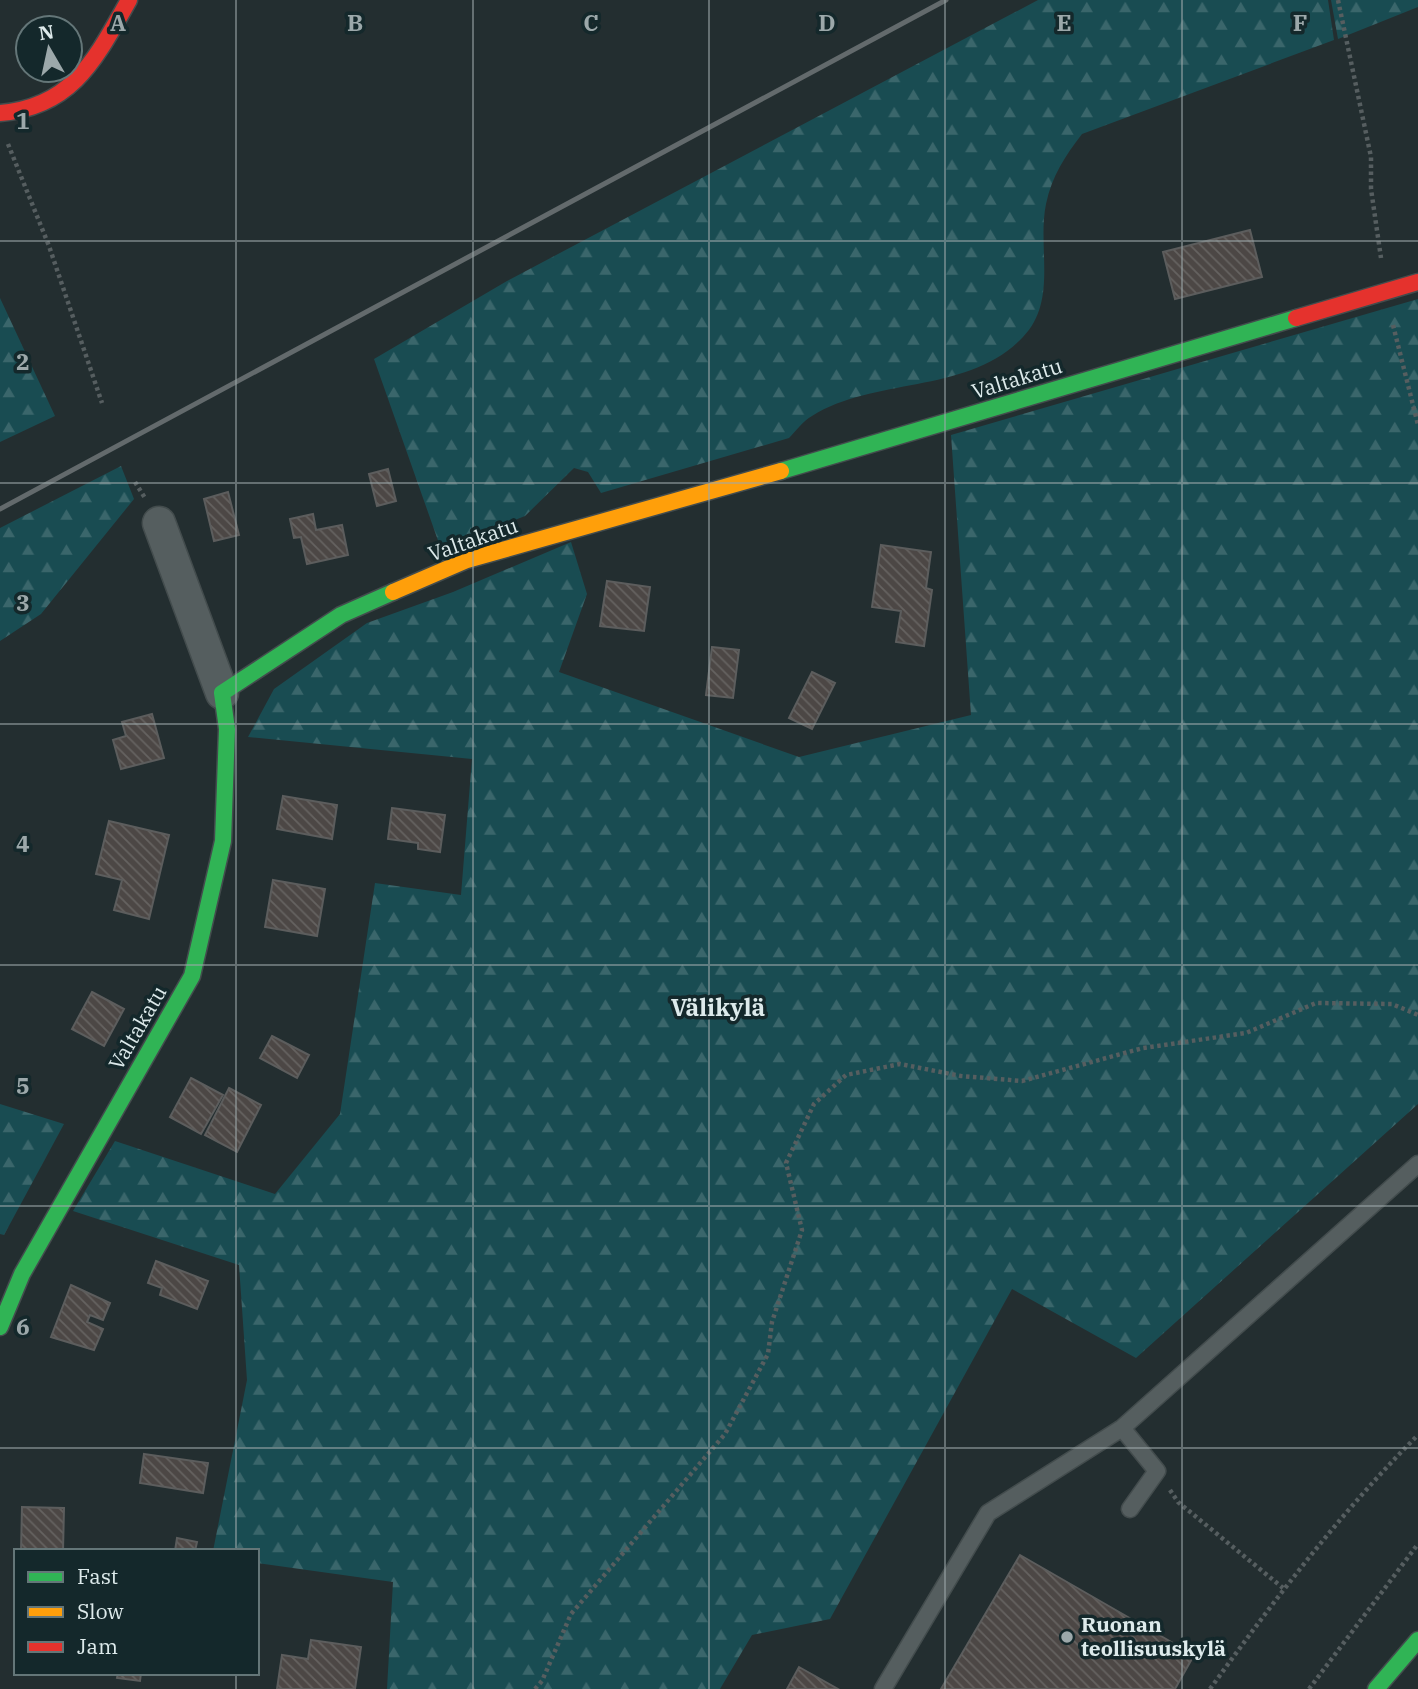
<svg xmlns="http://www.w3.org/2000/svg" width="1418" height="1689" font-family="'IBM Plex Serif',serif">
<defs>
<pattern id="forest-firs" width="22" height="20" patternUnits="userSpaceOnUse" patternTransform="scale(1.75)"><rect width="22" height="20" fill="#194c52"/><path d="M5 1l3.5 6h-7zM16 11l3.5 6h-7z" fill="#3a666b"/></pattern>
<pattern id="building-back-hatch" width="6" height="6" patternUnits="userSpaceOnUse" patternTransform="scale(1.75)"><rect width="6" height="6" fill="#4c4745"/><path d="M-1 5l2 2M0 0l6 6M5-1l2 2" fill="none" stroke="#656260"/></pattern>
</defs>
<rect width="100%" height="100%" fill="#232e30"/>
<path fill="url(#forest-firs)" d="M1038,0H1328L1334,40L1082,134C1065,156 1052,176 1046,204C1037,248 1058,301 1023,337C968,395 876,376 812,416C803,421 796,431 789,438L601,493L588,472L574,468L525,516L441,549L374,359L507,281Z
M1331,0H1418V7L1338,39Z
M0,298L55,416L0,442Z
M1418,299V1104L1136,1358L1012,1289L830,1619L752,1635L720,1689H387L393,1582L257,1563V1551H213L247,1380L239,1265L73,1211L115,1141L275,1194L340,1114L375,883L461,895L472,759L248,737L274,689L367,623L453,592L571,542L587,594L559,672L799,757L971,715L951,435Z
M121,466L134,499L41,614L0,641V528Z
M0,1104L64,1124L4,1235L0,1234Z"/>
<path fill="url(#building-back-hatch)" stroke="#5c5d5d" stroke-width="2" d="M1250,230L1262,277L1175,299L1163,252Z
M388,469L396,501L377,506L369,474Z
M228,492L239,535L214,541L204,499Z
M313,514L316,530L342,525L348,555L307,564L301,537L294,538L290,519Z
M881,545L931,552L926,588L932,590L924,646L896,642L901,611L872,607Z
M607,581L650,587L644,631L600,626Z
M712,647L739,650L733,698L706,695Z
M812,672L835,683L812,729L789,718Z
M152,714L164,758L121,769L113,740L126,736L122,722Z
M283,796L337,805L332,839L277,829Z
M392,808L445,815L440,852L418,849V843L388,839Z
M109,821L169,835L149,919L114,910L122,880L96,874Z
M273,880L325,889L317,936L265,927Z
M92,992L124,1009L104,1046L72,1029Z
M272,1036L309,1055L297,1078L260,1058Z
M191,1078L223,1095L201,1134L170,1117Z
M229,1088L261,1105L237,1152L205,1135Z
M156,1261L208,1281L197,1309L160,1295L162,1288L148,1283Z
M71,1285L110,1303L103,1320L90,1315L87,1322L103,1329L94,1350L51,1337Z
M144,1454L208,1463L203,1493L140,1483Z
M22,1507L64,1508L63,1551H21Z
M177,1538L197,1542L195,1551H175Z
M1020,1555L1194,1655L1175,1689H941Z
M311,1640L361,1647L355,1689H277L282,1655L308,1659Z
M799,1667L838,1689H787Z
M118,1673H141L140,1681L117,1678Z"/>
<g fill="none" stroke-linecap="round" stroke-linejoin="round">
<defs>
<path id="lane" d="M1122,1428L1157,1471L1130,1509
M883,1689L988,1513L1122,1428L1418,1164"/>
<path id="street" d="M159,523L222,693"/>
<path id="fast" d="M781,471L1296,318
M0,1327L22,1274L192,976L223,841L227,729L222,693L341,615L393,592
M1376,1689L1418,1640"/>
<path id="slow" d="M393,592L467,560L781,471"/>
<path id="jam" d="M0,113C73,107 96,58 129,0
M1296,318L1418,282"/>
</defs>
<use href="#lane" stroke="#434c4d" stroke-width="19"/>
<use href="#street" stroke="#434c4d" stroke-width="35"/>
<use href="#fast" stroke="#434c4d" stroke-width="19"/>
<use href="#slow" stroke="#434c4d" stroke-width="19"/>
<use href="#jam" stroke="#434c4d" stroke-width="19"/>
<path stroke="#565e60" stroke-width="4.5" stroke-dasharray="3.5 3.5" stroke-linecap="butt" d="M1338,0L1371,157V189L1381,258
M8,144L49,246L102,403
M1393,325L1418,425
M135,482L145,498
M1170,1490L1178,1502L1283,1588
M535,1689L542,1681L571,1614L725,1434L768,1354L772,1322L802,1230L786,1163L814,1104L846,1075L900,1064L961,1076L1022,1081L1143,1048L1246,1033L1316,1003L1392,1004L1418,1015
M1210,1689C1275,1599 1340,1513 1418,1435
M1309,1689L1418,1544"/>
<use href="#lane" stroke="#555e5f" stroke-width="16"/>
<use href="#street" stroke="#555e5f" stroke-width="32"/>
<use href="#fast" stroke="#30b455" stroke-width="16"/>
<use href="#slow" stroke="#ff9f0a" stroke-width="16"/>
<use href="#jam" stroke="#e5322d" stroke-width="16"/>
<path stroke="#636a6c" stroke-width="5" d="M0,509L946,0"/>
</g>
<path fill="none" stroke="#9ca8aa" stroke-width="2" stroke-opacity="0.55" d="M236,0V1551M473,0V1689M709,0V1689M945,0V1689M1182,0V1689M0,241H1418M0,483H1418M0,724H1418M0,965H1418M0,1206H1418M0,1448H1418M236,1673V1689"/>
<circle fill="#9ca8aa" stroke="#14282b" stroke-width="2.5" cx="1067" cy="1637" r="7"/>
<g text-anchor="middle" stroke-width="7" stroke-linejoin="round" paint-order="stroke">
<g font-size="21" fill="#ddeaeb" stroke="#14282b">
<text transform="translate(1017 379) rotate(-17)" y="7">Valtakatu</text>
<text transform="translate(473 540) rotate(-19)" y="7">Valtakatu</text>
<text transform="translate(138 1028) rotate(-60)" y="7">Valtakatu</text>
</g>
<g font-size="21" font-weight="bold" fill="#ddeaeb" stroke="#14282b" text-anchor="start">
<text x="1081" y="1632">Ruonan<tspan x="1081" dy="24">teollisuuskylä</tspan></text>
</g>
<g font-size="24" font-weight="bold" fill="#ddeaeb" stroke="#14282b">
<text x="718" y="1016">Välikylä</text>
</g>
</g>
<g font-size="23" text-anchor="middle" font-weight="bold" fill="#9ca8aa" stroke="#14282b" stroke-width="7" stroke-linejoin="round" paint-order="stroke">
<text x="118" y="31">A</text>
<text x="355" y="31">B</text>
<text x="591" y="31">C</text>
<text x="827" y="31">D</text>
<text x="1064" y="31">E</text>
<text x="1300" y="31">F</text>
<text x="23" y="129">1</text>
<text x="23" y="370">2</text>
<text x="23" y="611">3</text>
<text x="23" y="852">4</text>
<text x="23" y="1094">5</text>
<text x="23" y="1335">6</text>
</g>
<rect x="14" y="1549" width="245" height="126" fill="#14282b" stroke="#647678" stroke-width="2"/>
<rect x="28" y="1572" width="35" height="10" fill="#30b455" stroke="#647678" stroke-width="2"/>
<text x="77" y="1584" font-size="21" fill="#ddeaeb">Fast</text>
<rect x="28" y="1607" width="35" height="10" fill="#ff9f0a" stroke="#647678" stroke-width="2"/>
<text x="77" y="1619" font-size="21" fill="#ddeaeb">Slow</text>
<rect x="28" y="1642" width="35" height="10" fill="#e5322d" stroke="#647678" stroke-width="2"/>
<text x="77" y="1654" font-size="21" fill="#ddeaeb">Jam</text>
<g transform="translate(49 49) rotate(351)"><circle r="33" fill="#14282b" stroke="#647678" stroke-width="2"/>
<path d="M0-5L12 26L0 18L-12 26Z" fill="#9ca8aa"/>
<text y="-10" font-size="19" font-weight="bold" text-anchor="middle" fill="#ddeaeb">N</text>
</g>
</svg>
